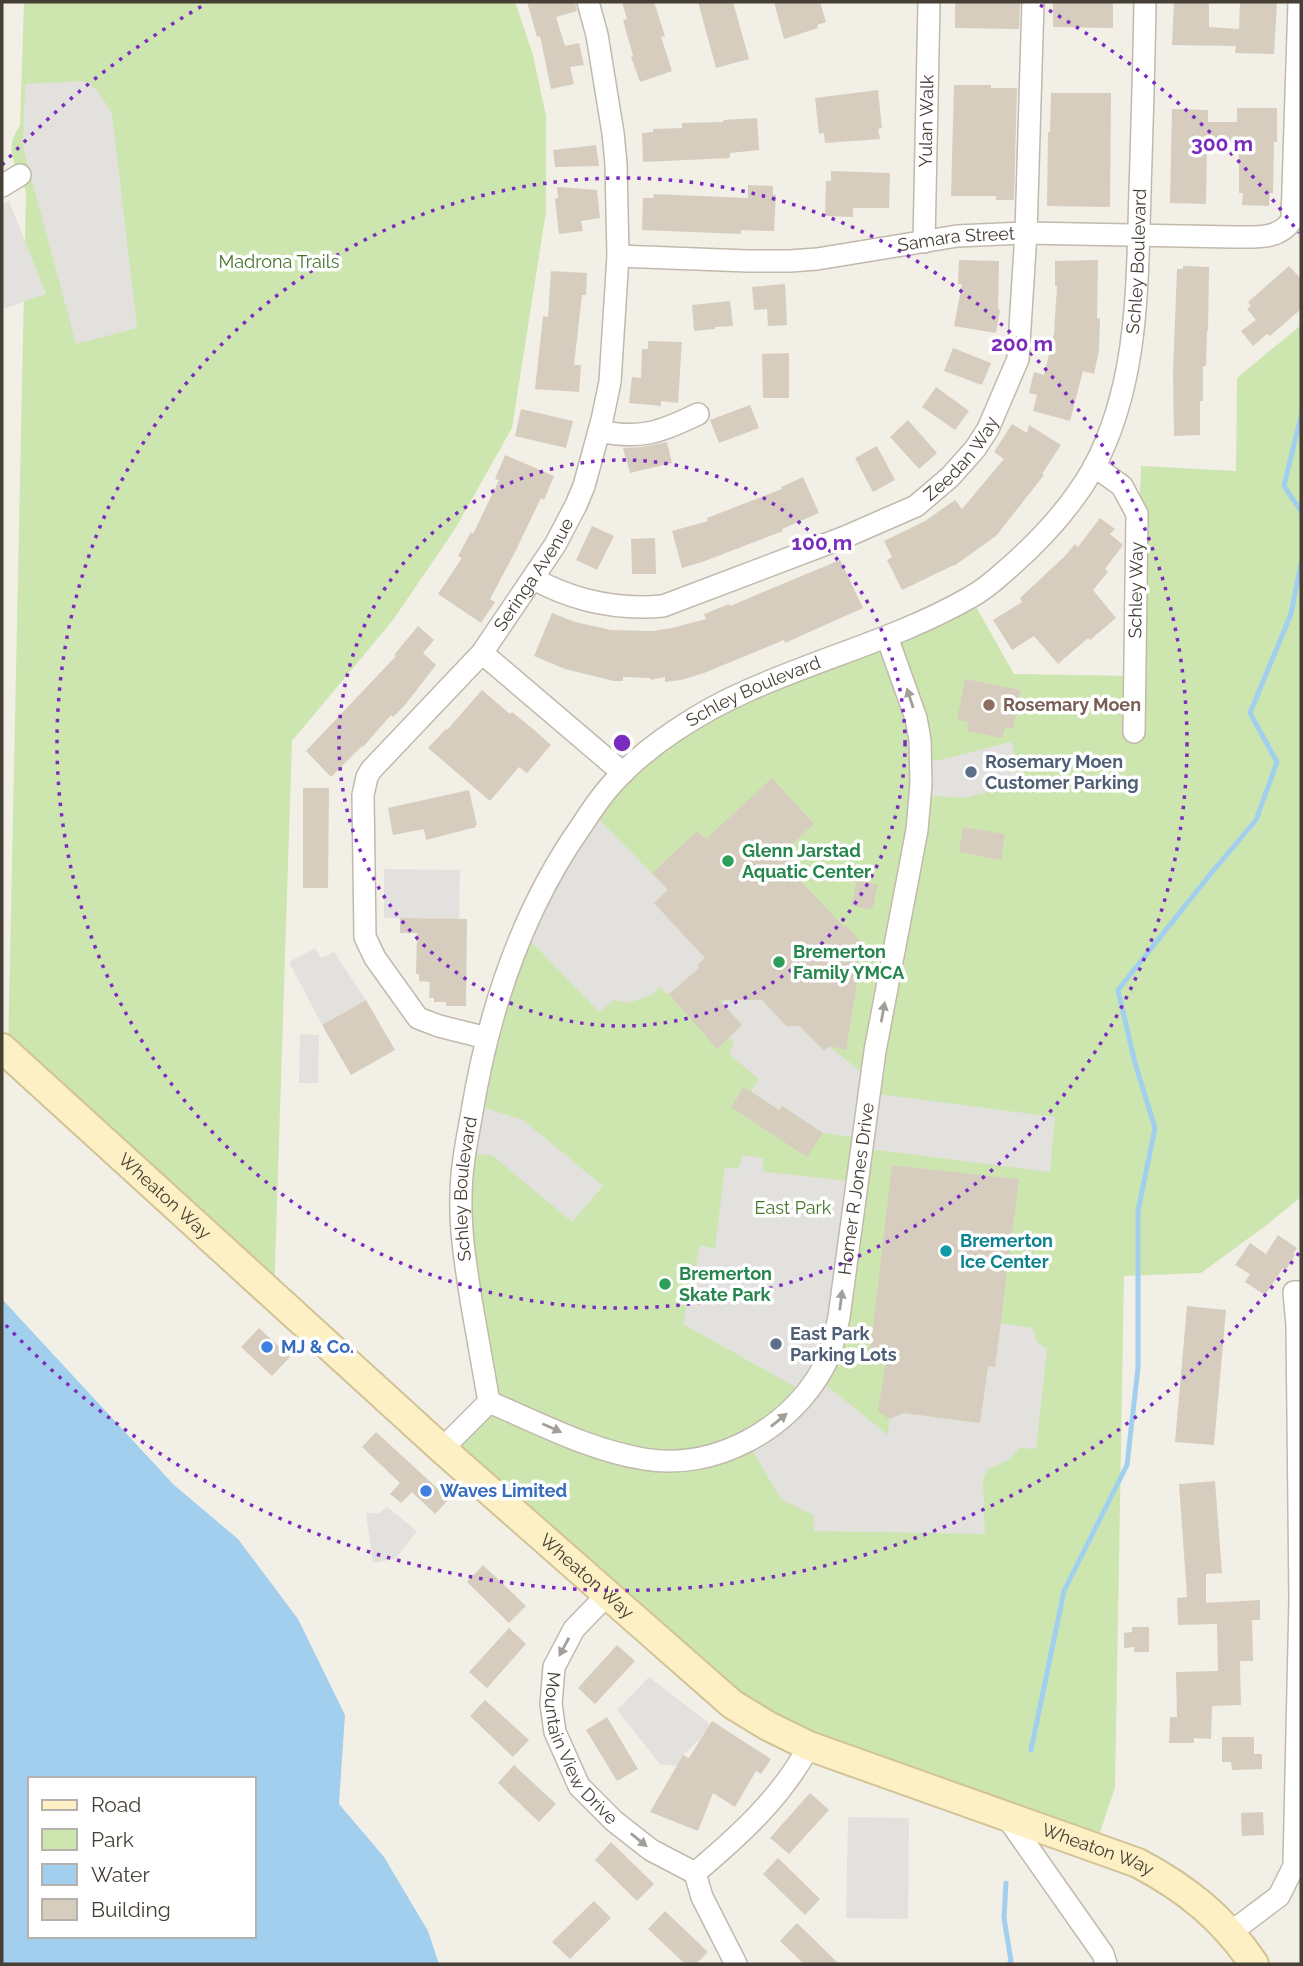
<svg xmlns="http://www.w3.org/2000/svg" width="1303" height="1966" font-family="Raleway,sans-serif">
<rect width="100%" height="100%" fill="#f2efe6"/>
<path fill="#cde6af" d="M24,2H515L533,55L546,116V212L512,428L455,529L393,620L292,741L274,1296L8,1053L26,192C17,164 2,153 20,125Z
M1301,325V1197L1268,1224L1201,1273L1124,1276L1115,1788L1095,1847L768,1726L442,1449L489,1402L461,1228L491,1021L569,843L681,727L971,598L1014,674L1134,676L1141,466L1236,471L1237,378Z"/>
<path fill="#e3e1de" d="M84,81L97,90L112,113L137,328L76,344L23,147L25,84Z
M9,201L46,294L3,309L2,205Z
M1011,742L1023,783L964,798L920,795L921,761L940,760Z
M591,811L668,890L654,903L705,958L702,971L669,994L659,987L652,995L628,1003L614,1000L599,1012L522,932Z
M384,869L460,870L459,919L384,918Z
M315,948L321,958L334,952L366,1000L322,1025L289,962Z
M738,996H758L786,1025L800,1026L824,1051L829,1046L871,1080L870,1093L1055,1117L1050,1172L862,1148L863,1138L823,1133L782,1106L779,1110L751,1091L759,1079L729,1054L734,1043L729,1038L742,1025L722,1003L727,998L732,1002Z
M300,1034L319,1035L318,1083H299Z
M473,1104L523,1120L603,1186L572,1222L493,1156L465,1152Z
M743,1155L763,1158V1170L766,1172L857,1182L817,1378L888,1435L889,1419L904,1413L980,1423L988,1366H995L1001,1323L1032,1328L1037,1342L1047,1349L1036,1449L1019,1448L1010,1459L987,1470L983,1480L985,1534L814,1531L813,1515L781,1499L747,1441L806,1393L683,1324L700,1245L715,1249L725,1167L738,1169Z
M387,1507L417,1531L395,1559L373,1563L366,1513H379Z
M649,1677L710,1724L702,1737L683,1755L677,1766L660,1764L617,1710Z
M848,1817L909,1818L908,1919L846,1918Z"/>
<path fill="#a3cfee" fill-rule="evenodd" d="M2,1299L174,1485L238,1539L298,1619L345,1715L339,1804L384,1857L428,1931L439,1964H2ZM30,1779H254V1936H30Z"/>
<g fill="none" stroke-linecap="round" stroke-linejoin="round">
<path stroke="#a3cfee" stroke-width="5" d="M1301,416L1284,486L1301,511
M1031,1750L1064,1591L1127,1465L1138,1368V1211L1155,1128L1135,1063L1118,990L1213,871L1256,820L1277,762L1250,713L1291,614L1301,563
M1006,1883L1004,1918L1011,1961L1009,1964"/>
</g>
<path fill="#d7cdbe" d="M527,2H575L577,11L556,17L565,46L579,43L584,65L570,67L574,84L551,89L540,36L537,37Z
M622,2H654L665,36L661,37L672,71L640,82L631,57L633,56L623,20L627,19Z
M698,2H733L749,59L716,68Z
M774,2H820L826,22L817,25L818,28L784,39Z
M955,2H1020L1019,29L955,28Z
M1053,2H1113V28L1053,27Z
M1174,2H1209V27L1239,29L1240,2H1277L1274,54L1235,53L1236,46L1172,45Z
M954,85H991V88H1017L1014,200H996V196H951Z
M878,90L882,128L878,129L880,139L825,143L824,133L819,134L815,98Z
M1051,93H1111L1110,207L1047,206L1048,132H1050Z
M1237,108H1277V142H1274L1273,193H1270L1269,206L1242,205L1243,193H1239V142L1207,141L1206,204L1170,203L1172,109L1208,110V122H1237Z
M757,118L759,150L730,153V158L643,162L642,133L653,132V129L682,128V123L724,122L723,120Z
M596,145L599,166L555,167L553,150Z
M831,171L890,173L889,208H853V217L825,216L826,181H831Z
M748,185L773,186V195H776L774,231L741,230V234L642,230L643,198H653L654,194L748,198Z
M557,187L597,190L600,218L581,221L583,231L559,234L555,199L558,198Z
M959,260L999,261L998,309L1000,310L996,333L954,326L962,284H958Z
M1098,260L1097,318L1100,319L1099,350L1094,374L1083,371L1070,421L1033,411L1037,395L1029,393L1034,372L1044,375L1054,334L1057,286H1055V261Z
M1183,266L1209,267L1208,331H1207L1206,366H1203V401H1200V435L1174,436L1173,373L1177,269H1183Z
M1289,266L1301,279V309L1270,336L1267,334L1253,346L1241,331L1256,320L1247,309L1251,306L1248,302Z
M551,271L587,273L586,295H582L574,365H581L579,392L535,389L543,316L548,317Z
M785,284L787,325L768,326L767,309L754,310L752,287Z
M730,301L733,326L715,327V329L694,331L692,305Z
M648,341L682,342L678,403L661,401V406L629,403L632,377L641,378L642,349H648Z
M953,348L991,363L982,385L944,371Z
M789,353V398H763L762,354Z
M936,387L969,411L955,430L922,407Z
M750,405L759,428L719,443L710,420Z
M521,409L573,421L566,448L515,436Z
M908,420L937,453L919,469L890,437Z
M1012,424L1027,433L1029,425L1061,445L1042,474L1044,475L996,536L954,566V565L902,590L887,560L892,557L884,541L925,521L955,500L962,509L1004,459L994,452Z
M667,442L672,463L630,473L623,448L641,447Z
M877,446L895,480L873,492L855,458Z
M505,455L554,476L544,500L541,498L515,552L490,599L495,602L481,623L438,594L462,558L458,556L471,532L473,534L499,480L495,479Z
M803,477L819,513L782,529L783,531L705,561L682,568L672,531L708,521L707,518L782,489L781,487Z
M1100,518L1115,529L1110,534L1123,545L1105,569L1108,572L1093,590L1116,618L1090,640L1088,638L1058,664L1034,636L1012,650L993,620L1022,602L1020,598L1064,557L1075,544L1078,547Z
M592,526L614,536L597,570L576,560Z
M655,538L656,574H632L631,539Z
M840,560L863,608L785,643L784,640L704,673L681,680L665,682V677L651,680L650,678L623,677V681H614L565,669L534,656L552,613L575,622L611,630L652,631L672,628L706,619L704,614L729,604L730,606Z
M418,626L434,640L423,653L436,665L405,705L393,717L391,715L363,747L362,746L331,777L306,751L396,656L394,655Z
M965,679L1021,690L1013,729L1005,727L1002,738L967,731L968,722L957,720Z
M482,690L510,714L512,712L533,729L551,745L527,773L519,767L490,801L428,748L446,729L447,730Z
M772,778L814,824L783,852L799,869L794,874L845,928L846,925L867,949L855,960L860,966L846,1050L829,1046L824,1051L800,1026H786L762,1000H719L742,1025L717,1049L669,994L699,968L697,965L705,958L654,903L668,890L652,873L697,831L706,839Z
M303,788H329L328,888H303Z
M469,790L477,825H475L476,827L426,840L424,829L393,835L388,808Z
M963,827L1005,834L1001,860L959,852Z
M857,880L878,885L872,910L851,905Z
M400,918L467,919L466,1006H446V1002H434V998H429L430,982L419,981V974H416L417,933H400Z
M366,1000L395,1050L351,1075L322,1025Z
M744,1087L779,1110L782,1106L823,1133L807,1157L731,1107Z
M892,1165L1019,1179L995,1367L988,1366L980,1423L904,1413L889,1419L878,1411L887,1354L870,1352Z
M1278,1235L1297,1248L1293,1254L1295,1255L1286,1270L1283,1268L1265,1295L1245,1282L1250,1274L1235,1265L1250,1243L1266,1254Z
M1187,1306L1226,1310L1214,1445L1175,1442Z
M259,1328L290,1357L272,1376L241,1347Z
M376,1432L449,1499L435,1514L412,1492L401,1503L390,1494L400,1483L362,1447Z
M1215,1481L1222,1573L1206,1574V1603L1260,1600V1620H1252L1253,1661H1240L1241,1705L1212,1706L1211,1739L1194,1738V1743H1169L1170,1717H1177L1176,1672L1218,1671L1217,1624L1178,1625L1177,1598L1187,1597L1179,1484Z
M483,1565L526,1606L509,1623L467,1582Z
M1132,1627H1149V1652H1134V1647L1124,1648V1633L1132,1632Z
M509,1628L526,1644L487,1688L469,1672Z
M617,1645L635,1661L595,1704L578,1688Z
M485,1700L529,1740L513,1757L470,1716Z
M607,1717L638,1769L617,1781L586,1730Z
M712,1721L771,1759L761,1774L756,1771L735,1807L713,1793L698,1831L650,1812L683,1755L689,1758Z
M1222,1737H1254V1754H1262V1769L1232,1770L1231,1762H1222Z
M514,1765L556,1804L539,1822L498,1783Z
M810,1793L829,1810L789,1854L770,1838Z
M1263,1812L1264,1835L1242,1836L1241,1813Z
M611,1842L654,1884L637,1901L595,1860Z
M778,1858L820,1899L805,1915L763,1874Z
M594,1901L611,1918L570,1959L552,1942Z
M665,1911L708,1952L696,1964H685L648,1929Z
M797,1923L839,1964H804L780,1941Z"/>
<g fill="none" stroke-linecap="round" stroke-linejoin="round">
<defs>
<g id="street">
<path d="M2,186L20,175"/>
<path id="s1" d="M924,242L929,2"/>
<path id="s2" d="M618,256L748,261H790L817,259L957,236L1026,233L1233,237C1255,237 1279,240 1292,220L1299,2"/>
<path d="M599,431C640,440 661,432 698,414"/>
<path d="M1094,466L1122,486L1137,514L1134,732"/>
<path id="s3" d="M534,579C574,601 617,610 663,606L845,537L916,506L950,477L975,449L988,429L1018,359L1026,233L1033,2"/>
<path d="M482,653L623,773"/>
<path id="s4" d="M487,1038L439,1026L418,1018L375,958L365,937L363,795L367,777L371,770L482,653L555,545L576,505L584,486L602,420L610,382L618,256L616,164L613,133L597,35L588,2"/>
<path id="s5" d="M489,1402C539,1423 589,1450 644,1459C714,1471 789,1430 823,1368C832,1352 835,1335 839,1317L875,1051L917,830L921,784L920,740L916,718L887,637"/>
<path id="s6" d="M442,1449L489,1402C483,1368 477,1334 471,1300C466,1266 460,1232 461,1197C461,1168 467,1140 472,1112C489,1009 522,910 582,825C591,811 601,796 613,783C646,746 701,711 747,691C820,658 899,638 969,598C982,591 993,582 1004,572C1039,542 1070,509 1093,469C1139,384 1137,285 1140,191C1142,128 1144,65 1145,2"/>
<path id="s7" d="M607,1595L574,1629L554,1667L551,1704L555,1732L579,1786L614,1821L651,1850L695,1873C739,1836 782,1797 809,1746"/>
<path d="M1006,1816L1103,1954L1106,1964"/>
<path d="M695,1873L702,1897L736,1964"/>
<path d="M1230,1933L1279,1896L1294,1866L1300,1600L1297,1325L1294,1292H1301"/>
</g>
<g id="secondary">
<path id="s8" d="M2,1048L442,1449L732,1704L768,1726L809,1746L1138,1863C1187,1889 1223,1918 1254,1964"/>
</g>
</defs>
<use href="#street" stroke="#c1b9ac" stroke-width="24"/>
<use href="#secondary" stroke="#d2c397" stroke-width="32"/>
<use href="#street" stroke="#fff" stroke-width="21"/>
<use href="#secondary" stroke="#fdf0c5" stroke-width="28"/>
</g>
<defs><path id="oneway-solid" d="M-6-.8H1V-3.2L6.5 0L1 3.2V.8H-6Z" transform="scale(1.75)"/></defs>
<g fill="#a29f9a">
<use href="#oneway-solid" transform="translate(910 698) rotate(-108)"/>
<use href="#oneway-solid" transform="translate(883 1012) rotate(-80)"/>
<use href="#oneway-solid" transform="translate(841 1300) rotate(-83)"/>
<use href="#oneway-solid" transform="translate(779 1420) rotate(-39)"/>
<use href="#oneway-solid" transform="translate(552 1428) rotate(24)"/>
<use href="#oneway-solid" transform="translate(564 1647) rotate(118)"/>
<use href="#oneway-solid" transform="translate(639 1840) rotate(39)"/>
</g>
<g fill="none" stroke="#7b2cbf" stroke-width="3.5" stroke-dasharray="3.5 7">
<circle cx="622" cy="743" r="283"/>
<circle cx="622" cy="743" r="565"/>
<path d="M1299 1253A848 848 0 0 1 2 1321M2 165A848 848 0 0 1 204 5M1040 5A848 848 0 0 1 1299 233"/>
</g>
<circle fill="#8d6e63" stroke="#fff" stroke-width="2.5" cx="989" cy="705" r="7"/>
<g fill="#5c6f8a" stroke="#fff" stroke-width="2.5">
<circle cx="971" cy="772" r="7"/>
<circle cx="776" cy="1344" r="7"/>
</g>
<g fill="#2e9e5b" stroke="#fff" stroke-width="2.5">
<circle cx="728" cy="861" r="7"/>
<circle cx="779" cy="962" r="7"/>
<circle cx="665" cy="1284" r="7"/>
</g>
<circle fill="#0f9aa8" stroke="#fff" stroke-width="2.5" cx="946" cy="1251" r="7"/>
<g fill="#3f7fe0" stroke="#fff" stroke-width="2.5">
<circle cx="267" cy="1347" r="7"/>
<circle cx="426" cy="1491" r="7"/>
</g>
<g text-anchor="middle" stroke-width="7" stroke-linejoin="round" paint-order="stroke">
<g font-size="18" fill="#453f35" stroke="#fff">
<text dy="6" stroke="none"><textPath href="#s1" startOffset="121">Yulan Walk</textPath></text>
<text dy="6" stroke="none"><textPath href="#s2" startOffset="340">Samara Street</textPath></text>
<text dy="6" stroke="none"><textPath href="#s6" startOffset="1521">Schley Boulevard</textPath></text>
<text dy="6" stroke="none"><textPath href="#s3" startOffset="472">Zeedan Way</textPath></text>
<text dy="6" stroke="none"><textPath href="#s4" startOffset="593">Seringa Avenue</textPath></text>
<text transform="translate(1136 590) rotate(-89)" y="6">Schley Way</text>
<text dy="6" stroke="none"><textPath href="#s6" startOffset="891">Schley Boulevard</textPath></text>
<text dy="6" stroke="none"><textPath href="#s6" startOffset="282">Schley Boulevard</textPath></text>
<text dy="6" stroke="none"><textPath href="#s5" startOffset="562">Homer R Jones Drive</textPath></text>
<text dy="6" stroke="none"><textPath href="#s8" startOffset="220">Wheaton Way</textPath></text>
<text dy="6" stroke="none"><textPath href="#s8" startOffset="788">Wheaton Way</textPath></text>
<text dy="6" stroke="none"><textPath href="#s7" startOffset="180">Mountain View Drive</textPath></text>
<text dy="6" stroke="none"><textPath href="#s8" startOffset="1376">Wheaton Way</textPath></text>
</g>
<g font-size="18" fill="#46752a" stroke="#fff">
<text x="279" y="268">Madrona Trails</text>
<text x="793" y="1214">East Park</text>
</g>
<g font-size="18" font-weight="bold" fill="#785e54" stroke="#fff" text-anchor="start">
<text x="1003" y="711">Rosemary Moen</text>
</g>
<g font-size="18" font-weight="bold" fill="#4e5e75" stroke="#fff" text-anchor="start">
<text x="985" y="768">Rosemary Moen<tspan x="985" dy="21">Customer Parking</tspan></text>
<text x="790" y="1340">East Park<tspan x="790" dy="21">Parking Lots</tspan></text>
</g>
<g font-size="18" font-weight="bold" fill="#27864d" stroke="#fff" text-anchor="start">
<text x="742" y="857">Glenn Jarstad<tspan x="742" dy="21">Aquatic Center</tspan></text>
<text x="793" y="958">Bremerton<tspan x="793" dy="21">Family YMCA</tspan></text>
<text x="679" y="1280">Bremerton<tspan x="679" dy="21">Skate Park</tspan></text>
</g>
<g font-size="18" font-weight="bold" fill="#0d838f" stroke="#fff" text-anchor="start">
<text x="960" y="1247">Bremerton<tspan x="960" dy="21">Ice Center</tspan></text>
</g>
<g font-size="18" font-weight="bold" fill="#366cbe" stroke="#fff" text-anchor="start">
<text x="281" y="1353">MJ &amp; Co.</text>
<text x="440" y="1497">Waves Limited</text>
</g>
</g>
<circle cx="622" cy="743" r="10" fill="#7b2cbf" stroke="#fff" stroke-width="3.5"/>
<g font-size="21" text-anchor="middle" font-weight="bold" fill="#7b2cbf" stroke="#fff" stroke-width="7" stroke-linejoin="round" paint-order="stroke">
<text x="1222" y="151">300 m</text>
<text x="1022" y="351">200 m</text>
<text x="822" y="550">100 m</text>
</g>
<rect width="1303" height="1966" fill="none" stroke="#453f35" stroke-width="7"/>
<rect x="28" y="1777" width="228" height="161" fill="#ffffff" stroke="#b5b2ae" stroke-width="2"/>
<rect x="42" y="1800" width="35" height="10" fill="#fdf0c5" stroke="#b5b2ae" stroke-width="2"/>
<text x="91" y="1812" font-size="21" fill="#453f35">Road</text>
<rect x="42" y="1829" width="35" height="21" fill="#cde6af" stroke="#b5b2ae" stroke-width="2"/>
<text x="91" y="1847" font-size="21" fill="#453f35">Park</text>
<rect x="42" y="1864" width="35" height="21" fill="#a3cfee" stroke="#b5b2ae" stroke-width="2"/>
<text x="91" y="1882" font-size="21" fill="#453f35">Water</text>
<rect x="42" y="1899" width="35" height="21" fill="#d7cdbe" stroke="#b5b2ae" stroke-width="2"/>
<text x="91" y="1917" font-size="21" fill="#453f35">Building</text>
</svg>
